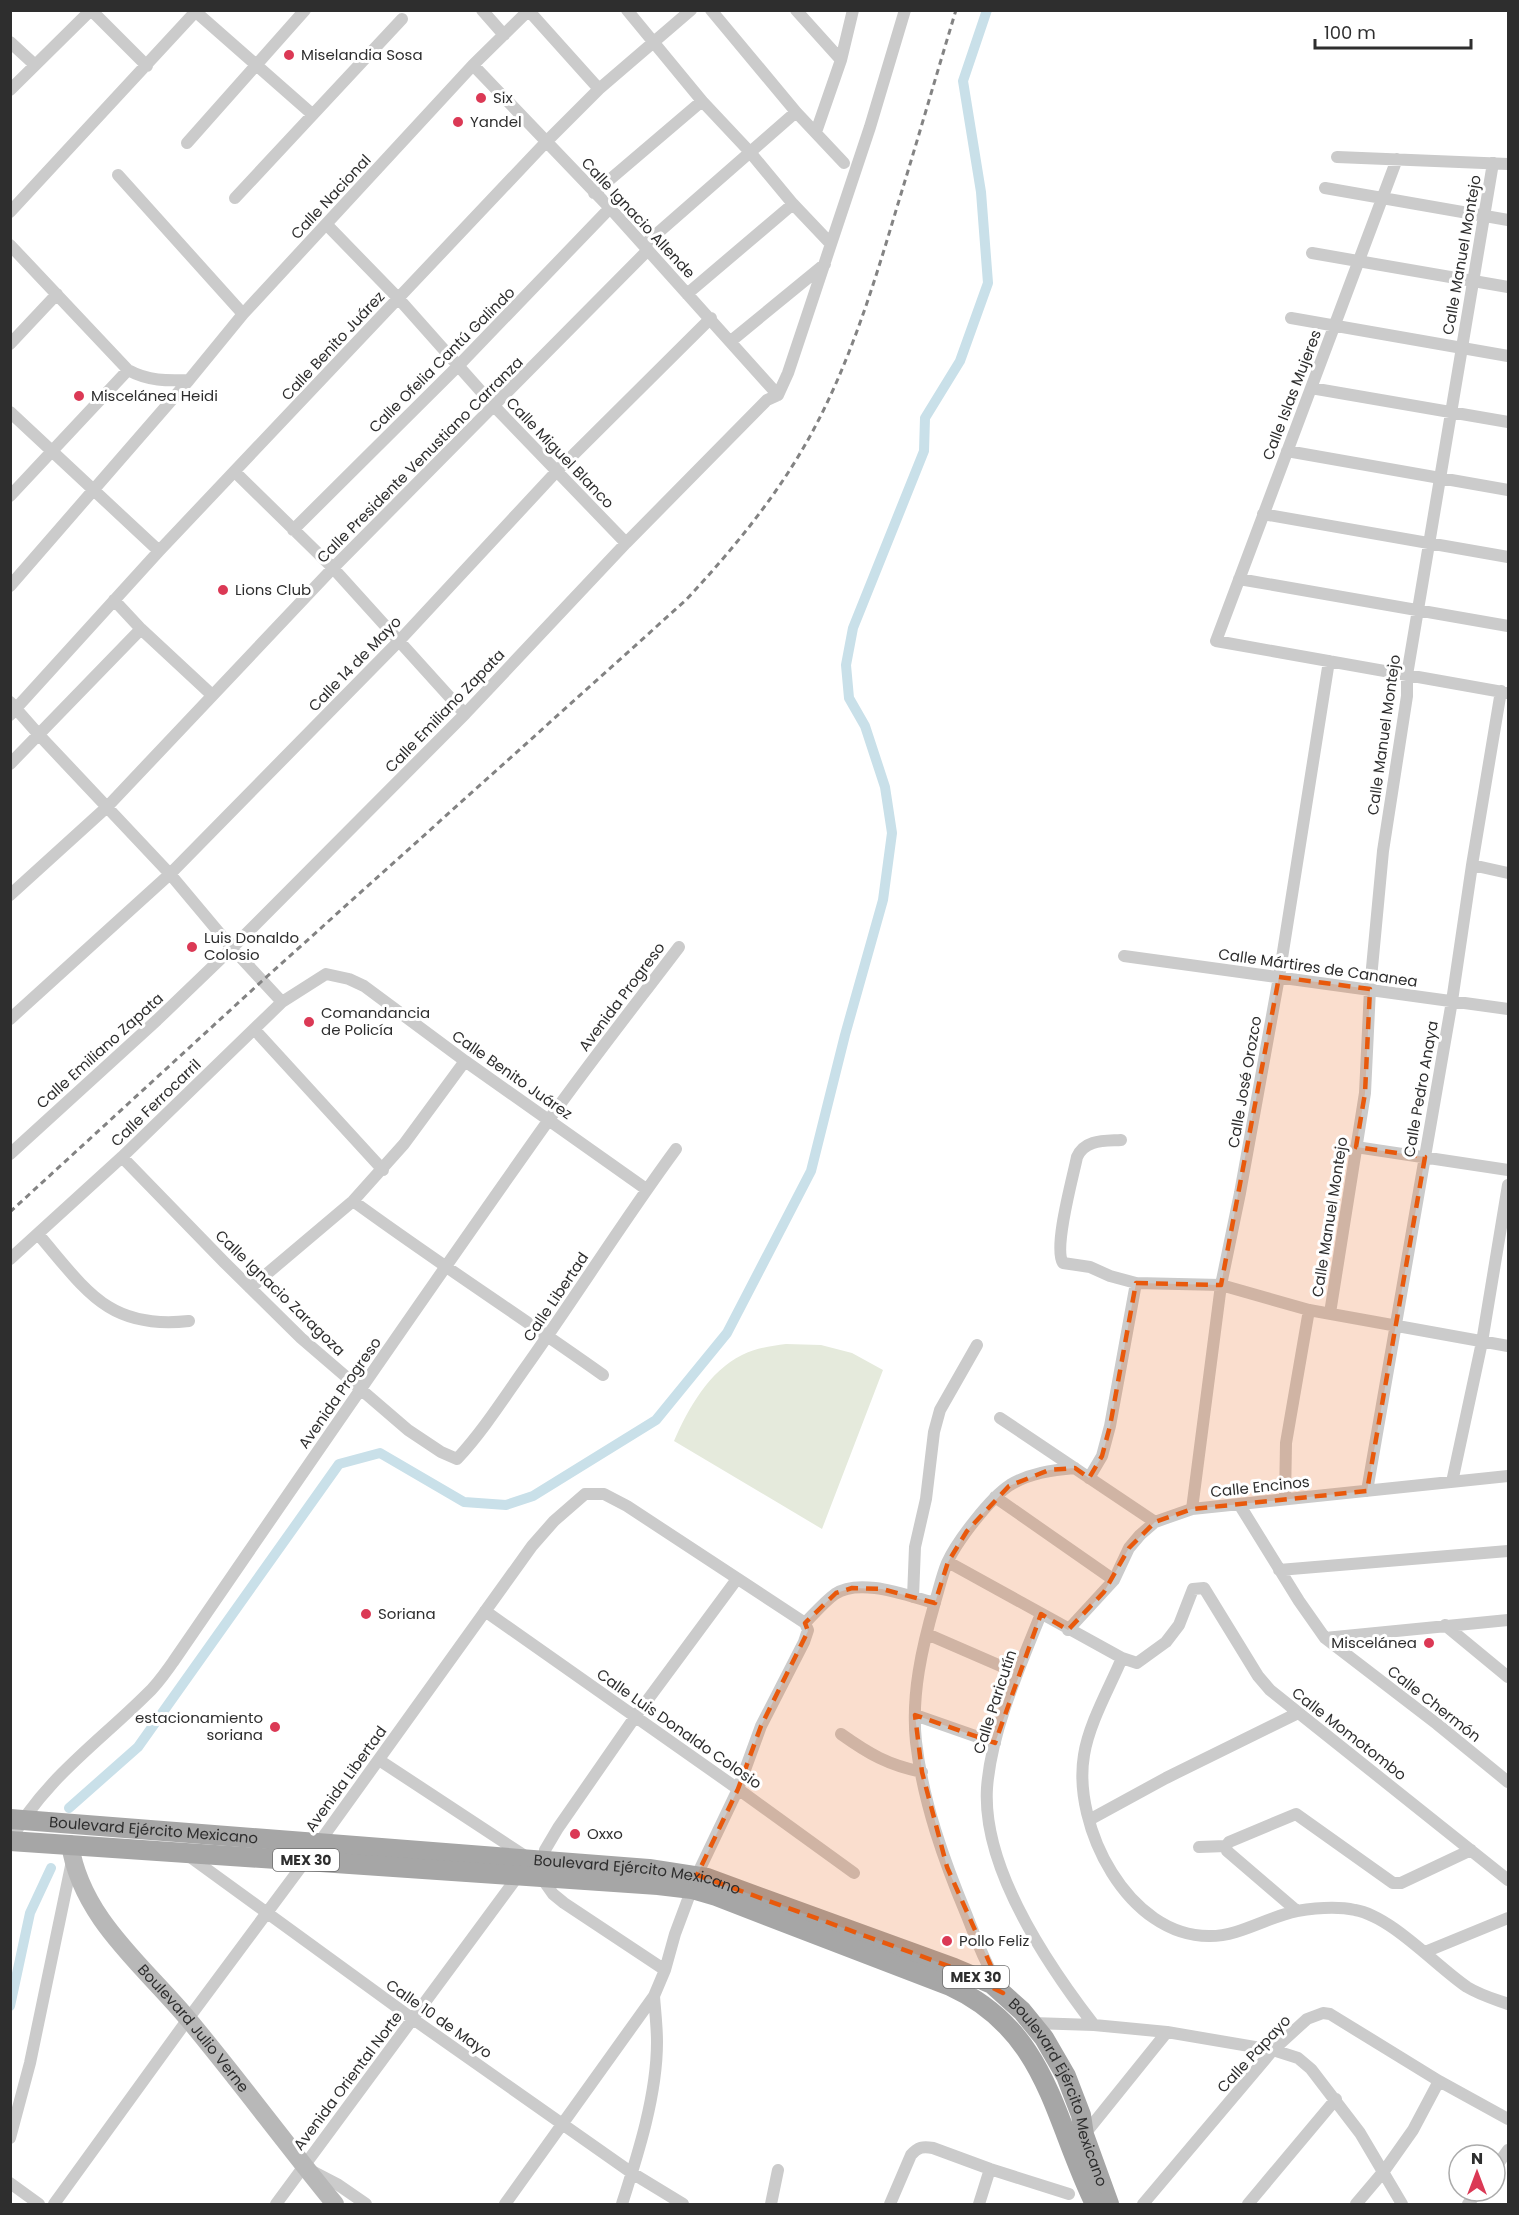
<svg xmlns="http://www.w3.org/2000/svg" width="1519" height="2215" font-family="Poppins,sans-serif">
<rect width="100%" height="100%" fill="#fff"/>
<path fill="#e5eadc" d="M786,1344L821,1345L852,1353L883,1370L822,1529L674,1441C688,1409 709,1371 742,1355C756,1348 771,1346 786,1344Z"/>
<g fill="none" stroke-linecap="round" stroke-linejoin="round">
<path stroke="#c9e0e9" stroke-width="10" d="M69,1808L138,1747L339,1464L380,1453L464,1502L506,1505L533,1496L656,1420L727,1333L811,1171L845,1035L883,900L892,833L885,787L865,726L849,698L846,665L853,628L924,451L925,418L960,361L988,283L981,192L963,81L987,10
M10,2006L30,1913L51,1868"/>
<path stroke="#cbcbcb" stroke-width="12" d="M91,10L147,66
M482,10L504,35
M627,10L702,101L749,151L793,204L830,243
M711,10L796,112L844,163
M796,10L841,60
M529,11L599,89
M196,12L312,114
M10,42L35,65
M473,65L610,208L778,395
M10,90L91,10
M816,132L841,60L853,10
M187,143L305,10
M1337,157L1508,164
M1397,159L1216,641L1508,693
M118,175L243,314
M1325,188L1508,220
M594,193L702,101
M235,198L402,19
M10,212L197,10
M327,225L398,298L494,406L626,543
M10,245L128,370C148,381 167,381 189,380L243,314L473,65L529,10
M644,245L796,112
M1312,253L1508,287
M687,294L793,204
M1291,318L1508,356
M731,341L825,264
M10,344L57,294
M1311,388L1508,422
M10,412L159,551
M1287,451L1508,490
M235,472L333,568L465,714
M10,496L128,370
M1263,514L1508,557
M293,530L458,366L610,208
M1239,579L1508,626
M10,586L189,380
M114,600L141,629L212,695
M10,702L40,736L170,874L232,948L282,1002
M10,715L159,551L547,141L599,89L691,10
M10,764L141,629
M1472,865L1508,873
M10,895L107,807L333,568L648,250
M1124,956L1508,1009
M10,1019L170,874L399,641L556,472L711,318
M254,1029L383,1170
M1121,1140C1105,1141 1085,1139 1077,1157C1073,1177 1053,1248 1063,1263L1090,1267L1110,1276L1136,1283L1221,1285L1309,1310L1508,1346
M1356,1147L1508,1170
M10,1154L157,1020L232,948L465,714L626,543L767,400L778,395L788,373L870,127L905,10
M122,1157L224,1262L301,1338L408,1430L441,1452L457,1459C482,1432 502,1401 523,1371C575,1298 623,1221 676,1149
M353,1201C435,1261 520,1316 603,1375
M38,1234C86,1290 108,1330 189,1321
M10,1259L122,1157L282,1002L326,974L349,979L364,986L465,1061L646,1189
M250,1288L353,1201L404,1144L465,1061
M1330,1313L1365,1093L1370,989L1383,851L1407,696V675L1493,163
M1000,1418L1155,1522
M1089,1478L1102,1456L1110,1426L1136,1283
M1452,1482L1482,1342L1508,1185
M1367,1491L1452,1001L1472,865L1501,691
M995,1497L1114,1580
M1285,1499L1286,1443L1309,1310
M1239,1504L1299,1601L1325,1638L1437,1724L1508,1782
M1192,1509L1221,1285L1240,1193L1279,977L1329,661
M948,1562L1122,1658
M1279,1570L1508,1551
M913,1597L915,1547L926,1499L934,1432L940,1410L977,1345
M485,1611L738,1789L854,1873
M1041,1614C1020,1666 991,1732 987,1788C982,1868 1047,1964 1094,2025
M805,1623C814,1614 824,1602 835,1594C860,1577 908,1596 935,1603
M1445,1625L1508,1677
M1068,1630L1114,1580L1129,1548L1140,1535L1155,1522L1192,1509L1508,1476
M927,1634L1017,1673
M1325,1638L1508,1620
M915,1715L995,1743
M841,1734C869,1754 888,1765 922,1772
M379,1760L528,1858
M1089,1820L1166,1778L1298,1713
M10,1842C42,1781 99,1742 147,1694C157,1685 165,1673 173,1662C297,1481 421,1300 548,1121C590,1062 635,1005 679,947
M1226,1846L1229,1842L1296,1814L1393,1883H1401L1471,1850
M1226,1846L1227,1851L1297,1911
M1199,1847L1226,1846
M186,1854L413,2019L632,2173L683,2204
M1508,1880L1270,1690L1258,1676L1204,1588L1193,1589L1179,1625L1166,1642L1137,1663L1122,1658C1110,1687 1089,1723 1084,1755C1072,1826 1128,1937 1210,1936C1240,1936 1267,1917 1297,1911C1315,1908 1337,1906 1355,1910C1391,1916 1436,1966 1467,1987C1480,1995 1494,1999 1508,2004
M1425,1952L1508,1918
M665,1970L564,1903L553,1894L541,1877L545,1850L558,1828L635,1717L737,1579
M999,1987C986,1964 976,1940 967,1916C944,1861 923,1802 916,1742C911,1695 922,1647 935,1602C939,1589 942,1575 947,1563C957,1541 990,1498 1010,1485C1030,1473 1052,1470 1075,1468
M1032,2023L1094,2025L1167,2032L1273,2050L1298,2058L1311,2069L1360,2133L1402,2204
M1084,2135L1167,2032
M10,2138L30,2063L72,1861
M1495,2168L1508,2150
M310,2170L337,2184L366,2204
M10,2183L39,2204
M54,2204L188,2019L318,1844L532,1546L554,1521L585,1494H604L627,1506L805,1623
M276,2204L521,1872
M505,2204L654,1996L665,1970L675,1934L697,1875L738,1789L761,1726L804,1642L808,1630L805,1623
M622,2204C638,2154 657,2095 657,2042C657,2026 655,2011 654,1996
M771,2204L778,2170
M890,2204L911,2155C918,2147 923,2146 933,2148L990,2169L1069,2194
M979,2204L990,2169
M1143,2204L1273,2050L1307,2019L1323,2013L1330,2014L1439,2081L1508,2119
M1248,2204L1336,2099
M1356,2204L1384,2171L1413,2130L1439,2081
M1468,2204L1478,2191"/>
<path stroke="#b8b8b8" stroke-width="18" id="s1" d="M70,1844C81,1918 143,1965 188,2019C238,2079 285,2143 335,2204"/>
<g stroke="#a6a6a6" stroke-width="20">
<path id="s2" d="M10,1819L649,1869L707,1878L954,1968L992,1984L1022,2011L1044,2038L1066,2076L1081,2115L1084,2135L1109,2204"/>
<path d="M10,1841L658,1885L692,1889L716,1896L950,1986C1048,2031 1053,2119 1095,2204"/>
</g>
<path stroke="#838383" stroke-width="3" stroke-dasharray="6 4.5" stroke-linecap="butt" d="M10,1212L262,981L686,600C736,546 782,490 816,425C852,356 875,281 897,207C917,142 936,76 956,10"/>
</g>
<path fill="#e8590c" fill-opacity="0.2" stroke="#e8590c" stroke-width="4.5" stroke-dasharray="12 8" stroke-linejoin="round" d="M1279,977L1370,989L1365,1093L1356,1147L1425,1157L1367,1491L1192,1509L1155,1522L1129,1548L1104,1592L1068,1630L1041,1614L995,1743L915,1715L922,1772L947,1867L1003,1993L954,1968L697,1875L738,1789L761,1726L808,1631L805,1623L836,1593L852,1588L882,1589L935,1603L948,1562L967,1531L1009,1486L1049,1470L1075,1468L1089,1478L1102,1456L1110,1426L1136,1283L1221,1285Z"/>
<g fill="#db3955" stroke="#fff" stroke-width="2">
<circle cx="289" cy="55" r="6"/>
<circle cx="481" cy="98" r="6"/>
<circle cx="458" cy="122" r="6"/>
<circle cx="79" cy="396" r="6"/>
<circle cx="223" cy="590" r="6"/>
<circle cx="192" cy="947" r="6"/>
<circle cx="309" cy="1022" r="6"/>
<circle cx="366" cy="1614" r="6"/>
<circle cx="1429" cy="1643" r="6"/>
<circle cx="275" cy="1727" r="6"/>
<circle cx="575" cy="1834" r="6"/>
<circle cx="947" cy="1941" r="6"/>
</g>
<g text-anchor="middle" stroke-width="6" stroke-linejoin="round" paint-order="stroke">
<g fill="#fff" stroke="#6d6d6d" stroke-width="1.5">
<rect x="273" y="1849" width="66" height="22" rx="4.5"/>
<rect x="943" y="1966" width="66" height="22" rx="4.5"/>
</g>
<g font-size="14" font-weight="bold" fill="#2e2e2e">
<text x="306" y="1865">MEX 30</text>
<text x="976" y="1982">MEX 30</text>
</g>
<g font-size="15" fill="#2e2e2e" stroke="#fff" text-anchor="start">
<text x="301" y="60">Miselandia Sosa</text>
<text x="493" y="103">Six</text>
<text x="470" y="127">Yandel</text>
<text x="91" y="401">Miscelánea Heidi</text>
<text x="235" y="595">Lions Club</text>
<text x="204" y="943">Luis Donaldo<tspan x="204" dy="17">Colosio</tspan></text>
<text x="321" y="1018">Comandancia<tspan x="321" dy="17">de Policía</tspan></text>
<text x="378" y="1619">Soriana</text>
<text x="1417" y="1648" text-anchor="end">Miscelánea</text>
<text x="263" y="1723" text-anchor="end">estacionamiento<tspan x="263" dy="17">soriana</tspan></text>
<text x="587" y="1839">Oxxo</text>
<text x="959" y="1946">Pollo Feliz</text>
</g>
<g font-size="15" fill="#2e2e2e" stroke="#fff">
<text transform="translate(331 197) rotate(-47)" y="5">Calle Nacional</text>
<text transform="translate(638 218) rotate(47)" y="5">Calle Ignacio Allende</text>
<text transform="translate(1462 255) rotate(-80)" y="5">Calle Manuel Montejo</text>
<text transform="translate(333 346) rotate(-47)" y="5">Calle Benito Juárez</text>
<text transform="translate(442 360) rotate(-45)" y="5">Calle Ofelia Cantú Galindo</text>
<text transform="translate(1292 395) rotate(-69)" y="5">Calle Islas Mujeres</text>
<text transform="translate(560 453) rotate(46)" y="5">Calle Miguel Blanco</text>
<text transform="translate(420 460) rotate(-45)" y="5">Calle Presidente Venustiano Carranza</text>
<text transform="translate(355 664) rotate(-46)" y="5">Calle 14 de Mayo</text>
<text transform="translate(445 711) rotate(-46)" y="5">Calle Emiliano Zapata</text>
<text transform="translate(1384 735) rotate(-82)" y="5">Calle Manuel Montejo</text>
<text transform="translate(1318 968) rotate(8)" y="5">Calle Mártires de Cananea</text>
<text transform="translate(622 997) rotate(-53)" y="5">Avenida Progreso</text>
<text transform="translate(100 1051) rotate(-42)" y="5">Calle Emiliano Zapata</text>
<text transform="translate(512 1075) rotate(35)" y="5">Calle Benito Juárez</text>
<text transform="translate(1245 1082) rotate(-80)" y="5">Calle José Orozco</text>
<text transform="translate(1421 1089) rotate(-80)" y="5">Calle Pedro Anaya</text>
<text transform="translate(156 1103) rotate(-44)" y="5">Calle Ferrocarril</text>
<text transform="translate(1330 1217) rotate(-81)" y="5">Calle Manuel Montejo</text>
<text transform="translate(280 1293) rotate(44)" y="5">Calle Ignacio Zaragoza</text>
<text transform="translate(556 1297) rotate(-56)" y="5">Calle Libertad</text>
<text transform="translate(340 1393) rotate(-55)" y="5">Avenida Progreso</text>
<text transform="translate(1260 1487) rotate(-6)" y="5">Calle Encinos</text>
<text transform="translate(995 1702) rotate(-72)" y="5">Calle Paricutín</text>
<text transform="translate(1434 1704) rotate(38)" y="5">Calle Chermón</text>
<text transform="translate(679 1729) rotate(35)" y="5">Calle Luis Donaldo Colosio</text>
<text transform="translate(1349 1734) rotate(38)" y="5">Calle Momotombo</text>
<text transform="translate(346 1779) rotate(-54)" y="5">Avenida Libertad</text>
<text dy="5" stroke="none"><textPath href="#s2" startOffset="144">Boulevard Ejército Mexicano</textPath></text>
<text dy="5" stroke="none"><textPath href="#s2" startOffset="630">Boulevard Ejército Mexicano</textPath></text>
<text transform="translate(439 2019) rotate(35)" y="5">Calle 10 de Mayo</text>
<text dy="5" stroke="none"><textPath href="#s1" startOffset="225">Boulevard Julio Verne</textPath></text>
<text transform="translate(1254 2054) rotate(-47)" y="5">Calle Papayo</text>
<text transform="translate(348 2081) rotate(-53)" y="5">Avenida Oriental Norte</text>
<text dy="5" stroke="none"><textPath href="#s2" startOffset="1134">Boulevard Ejército Mexicano</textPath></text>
</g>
</g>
<rect width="1519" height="2215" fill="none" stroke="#2e2e2e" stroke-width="24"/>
<g transform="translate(1477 2173)"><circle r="28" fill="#ffffff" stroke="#ababab" stroke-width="1.5"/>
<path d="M0-4.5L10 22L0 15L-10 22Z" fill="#db3955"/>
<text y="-9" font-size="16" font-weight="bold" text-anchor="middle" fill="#2e2e2e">N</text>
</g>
<path d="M1315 39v9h156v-9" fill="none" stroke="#2e2e2e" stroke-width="3"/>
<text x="1324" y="39" font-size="18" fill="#2e2e2e" stroke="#ffffff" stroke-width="4.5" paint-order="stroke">100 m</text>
</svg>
